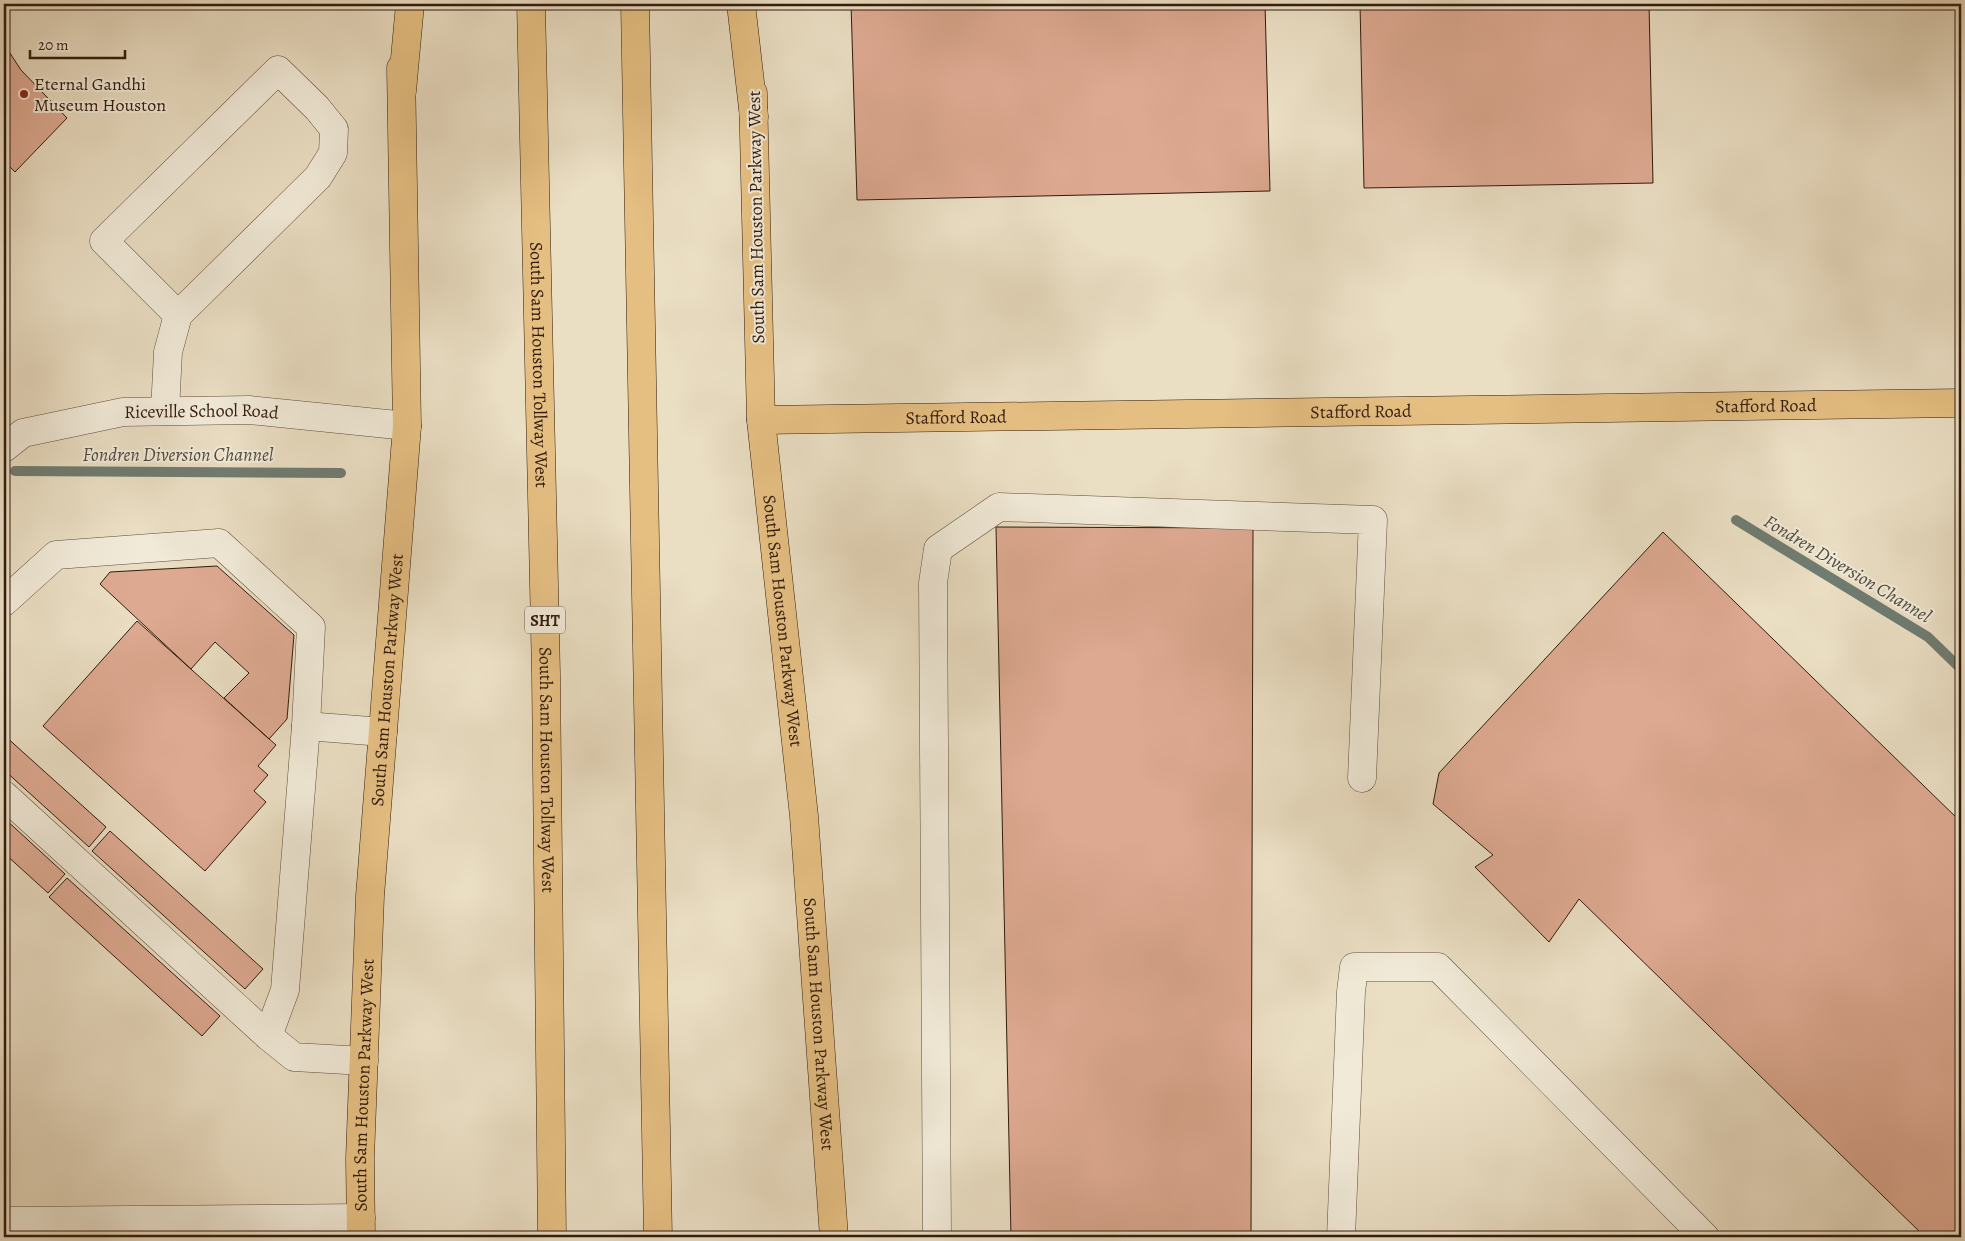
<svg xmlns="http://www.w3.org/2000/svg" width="1965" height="1241" font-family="Alegreya,serif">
<rect width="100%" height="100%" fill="#eadec3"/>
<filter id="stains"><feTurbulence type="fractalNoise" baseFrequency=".004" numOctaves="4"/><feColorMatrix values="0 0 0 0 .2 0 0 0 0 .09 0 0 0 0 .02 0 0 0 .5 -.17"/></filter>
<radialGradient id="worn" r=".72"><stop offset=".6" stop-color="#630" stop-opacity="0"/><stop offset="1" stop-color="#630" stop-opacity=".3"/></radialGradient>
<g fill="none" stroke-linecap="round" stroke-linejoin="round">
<path stroke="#6f7c71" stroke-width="10" d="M15,471L341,473
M1736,520L1928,637L1961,669"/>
</g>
<path fill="#dda991" stroke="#321b0d" d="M851,4H1265L1270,191L857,200Z
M1360,4H1649L1653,183L1364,188Z
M4,44L21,70L67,118L15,172L4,161Z
M996,527L1253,528L1251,1237H1011Z
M1663,532L1961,822V1237H1925L1579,899L1549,942L1475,867L1493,855L1433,804L1439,773Z
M217,566L294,635L287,719L269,739L224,698L249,673L215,642L191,669L100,584L110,572Z
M137,621L276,745L258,766L268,775L254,791L266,802L205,871L43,726Z
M4,735L106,827L89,847L4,770Z
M4,818L65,874L48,893L4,853Z
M110,831L263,969L245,989L92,851Z
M67,878L220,1016L202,1036L49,897Z"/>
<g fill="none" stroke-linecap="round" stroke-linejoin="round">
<defs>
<g id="minor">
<path d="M278,70L317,108L334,129L333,153L318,177L178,315L104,241Z"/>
<path d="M165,411L168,352L178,315"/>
<path id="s1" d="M4,448L23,433L123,412L249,410L407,426"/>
<path d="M4,602L56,555L219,543L311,627L306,726L285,990L268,1036"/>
<path d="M306,726L383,732"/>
<path d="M4,795L268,1036L294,1057L364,1061"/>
<path d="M4,1221L361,1218"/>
<path d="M937,1237L933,583L938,549L999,507L1373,520L1362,778"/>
<path d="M1341,1237L1351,992L1354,967H1438L1705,1237"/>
</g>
<g id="major">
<path id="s2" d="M753,93L761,420L804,816L834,1237"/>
<path id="s3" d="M761,420L1961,403"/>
<path id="s4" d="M361,1237L360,1158L370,896L407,426L401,68"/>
</g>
<g id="highway">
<path id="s5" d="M531,4L546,674L552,1237"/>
<path d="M635,4L658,1237"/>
<path d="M741,4L754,117"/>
<path d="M402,91L410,4"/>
</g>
</defs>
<use href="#minor" stroke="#604c3a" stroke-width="29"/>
<use href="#major" stroke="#321b0d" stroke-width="29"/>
<use href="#highway" stroke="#321b0d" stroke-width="29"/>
<use href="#minor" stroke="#f1ead8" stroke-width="28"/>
<use href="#major" stroke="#e5bf82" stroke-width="28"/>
<use href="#highway" stroke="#e5bf82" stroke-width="28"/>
</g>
<circle fill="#8f2418" stroke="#f1ead8" stroke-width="2" cx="24" cy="94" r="5"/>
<g text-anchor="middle" stroke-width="4" stroke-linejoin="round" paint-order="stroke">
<rect fill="#f1ead8" stroke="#6b594a" stroke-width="1" x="525" y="606.5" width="40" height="27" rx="4"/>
<g font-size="16" font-weight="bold" fill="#321b0d">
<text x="545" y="626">SHT</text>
</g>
<g font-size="18" fill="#321b0d" stroke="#f1ead8" text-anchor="start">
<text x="34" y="90">Eternal Gandhi<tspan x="34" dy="21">Museum Houston</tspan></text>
</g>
<g font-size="18" fill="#321b0d" stroke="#f1ead8">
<text transform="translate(756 217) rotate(-91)" y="6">South Sam Houston Parkway West</text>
<text dy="6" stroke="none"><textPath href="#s5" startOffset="361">South Sam Houston Tollway West</textPath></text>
<text dy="6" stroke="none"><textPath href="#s3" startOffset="1005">Stafford Road</textPath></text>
<text dy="6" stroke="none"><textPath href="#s3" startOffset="600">Stafford Road</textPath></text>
<text dy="6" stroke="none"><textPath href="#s1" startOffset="205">Riceville School Road</textPath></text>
<text dy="6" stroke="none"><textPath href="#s3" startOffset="195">Stafford Road</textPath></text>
<text dy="6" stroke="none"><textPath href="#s2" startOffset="529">South Sam Houston Parkway West</textPath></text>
<text dy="6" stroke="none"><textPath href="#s4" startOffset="558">South Sam Houston Parkway West</textPath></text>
<text dy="6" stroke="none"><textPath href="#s5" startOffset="766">South Sam Houston Tollway West</textPath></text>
<text dy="6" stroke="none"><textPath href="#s2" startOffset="934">South Sam Houston Parkway West</textPath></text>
<text dy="6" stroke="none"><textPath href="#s4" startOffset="152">South Sam Houston Parkway West</textPath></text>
</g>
<g font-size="19" font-style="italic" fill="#514b3f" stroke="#f1ead8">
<text x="178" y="461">Fondren Diversion Channel</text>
<text transform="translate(1848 568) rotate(31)" y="7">Fondren Diversion Channel</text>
</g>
</g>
<rect width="1965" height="1241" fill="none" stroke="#eadec3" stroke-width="20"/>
<rect x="5" y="5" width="1955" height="1231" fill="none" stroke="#321b0d" stroke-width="2.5"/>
<rect x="10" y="10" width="1945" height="1221" fill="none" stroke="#321b0d"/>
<path d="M30 50v8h95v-8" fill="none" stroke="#321b0d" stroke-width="2.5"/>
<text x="38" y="50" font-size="15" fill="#321b0d" stroke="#f1ead8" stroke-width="4" paint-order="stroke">20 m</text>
<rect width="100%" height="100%" filter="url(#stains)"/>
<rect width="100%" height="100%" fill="url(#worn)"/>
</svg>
